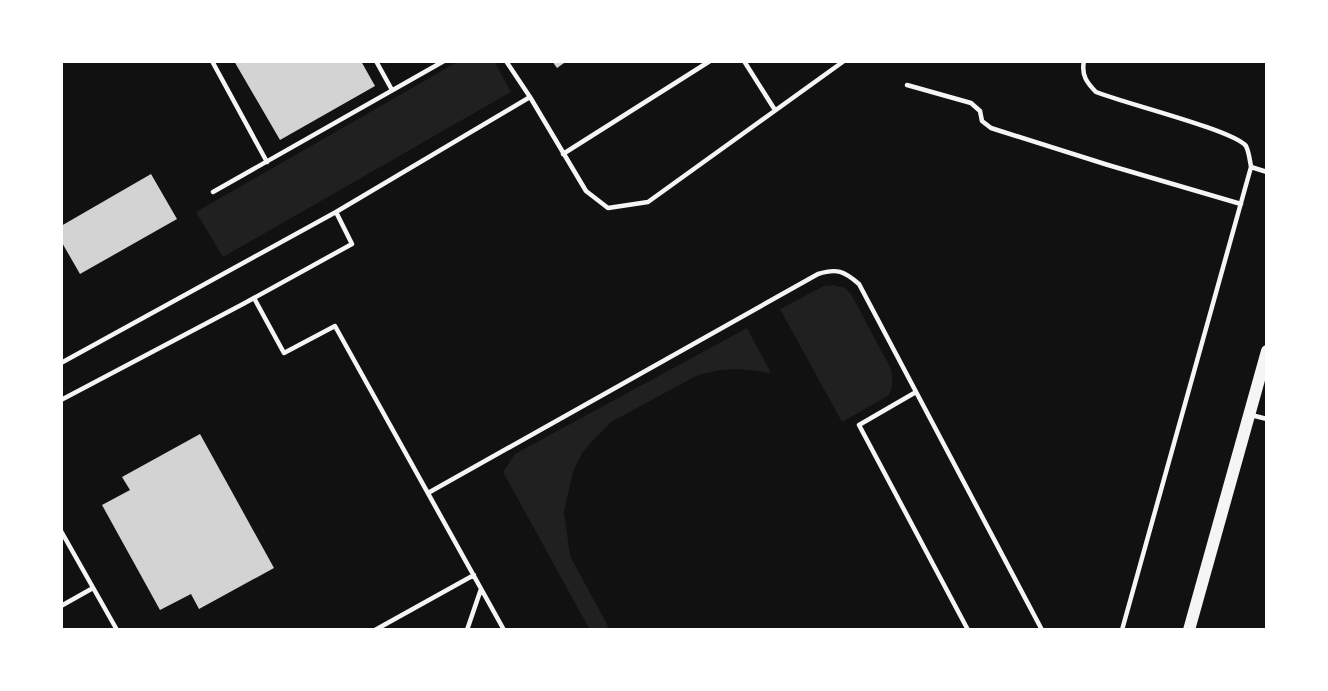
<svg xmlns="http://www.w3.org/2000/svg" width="1328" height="691" font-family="Ubuntu,sans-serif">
<rect width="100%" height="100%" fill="#111"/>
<path fill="#202020" d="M459,61H494L511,92L223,257L196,212Z
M833,285L845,288L851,294L891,369C893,378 893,386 889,395L842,422L780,309L824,286Z
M747,328L771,373C743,368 723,367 696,376L611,422L596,437L582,453L573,471L564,512L570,556L610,630H590L503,472L515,454Z"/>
<path fill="#d3d3d3" d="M234,61H361L375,86L280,140Z
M552,61H567L557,68Z
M151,174L177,219L80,274L61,241V226Z
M200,434L274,568L199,609L191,594L160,610L102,505L130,490L122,477Z"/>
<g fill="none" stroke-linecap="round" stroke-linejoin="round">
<path stroke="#f5f5f5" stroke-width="4.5" d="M212,61L267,162
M376,61L392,90
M506,61L530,97L586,191L608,208L648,202L844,61
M744,61L775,110
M1084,61C1081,75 1087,83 1096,92C1123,103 1233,130 1246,146C1249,152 1250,161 1251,167L1122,630
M907,85L971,103L980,111L982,121L991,128L1108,165L1241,204
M563,154L710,61
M1251,167L1267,172
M213,192L444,61
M254,298L284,353L335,326L504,630
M61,363L336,212L530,97
M916,392L859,425L968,630
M61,400L243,304L352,244L336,212
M1251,415L1267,419
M428,493L818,274C837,268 844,271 859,284L1042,630
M61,531L117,630
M61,606L93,588
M375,630L474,575
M467,630L481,589"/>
<path stroke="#f5f5f5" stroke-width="12" d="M1189,630L1267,351"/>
</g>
<rect width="1328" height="691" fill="none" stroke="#ffffff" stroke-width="126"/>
</svg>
